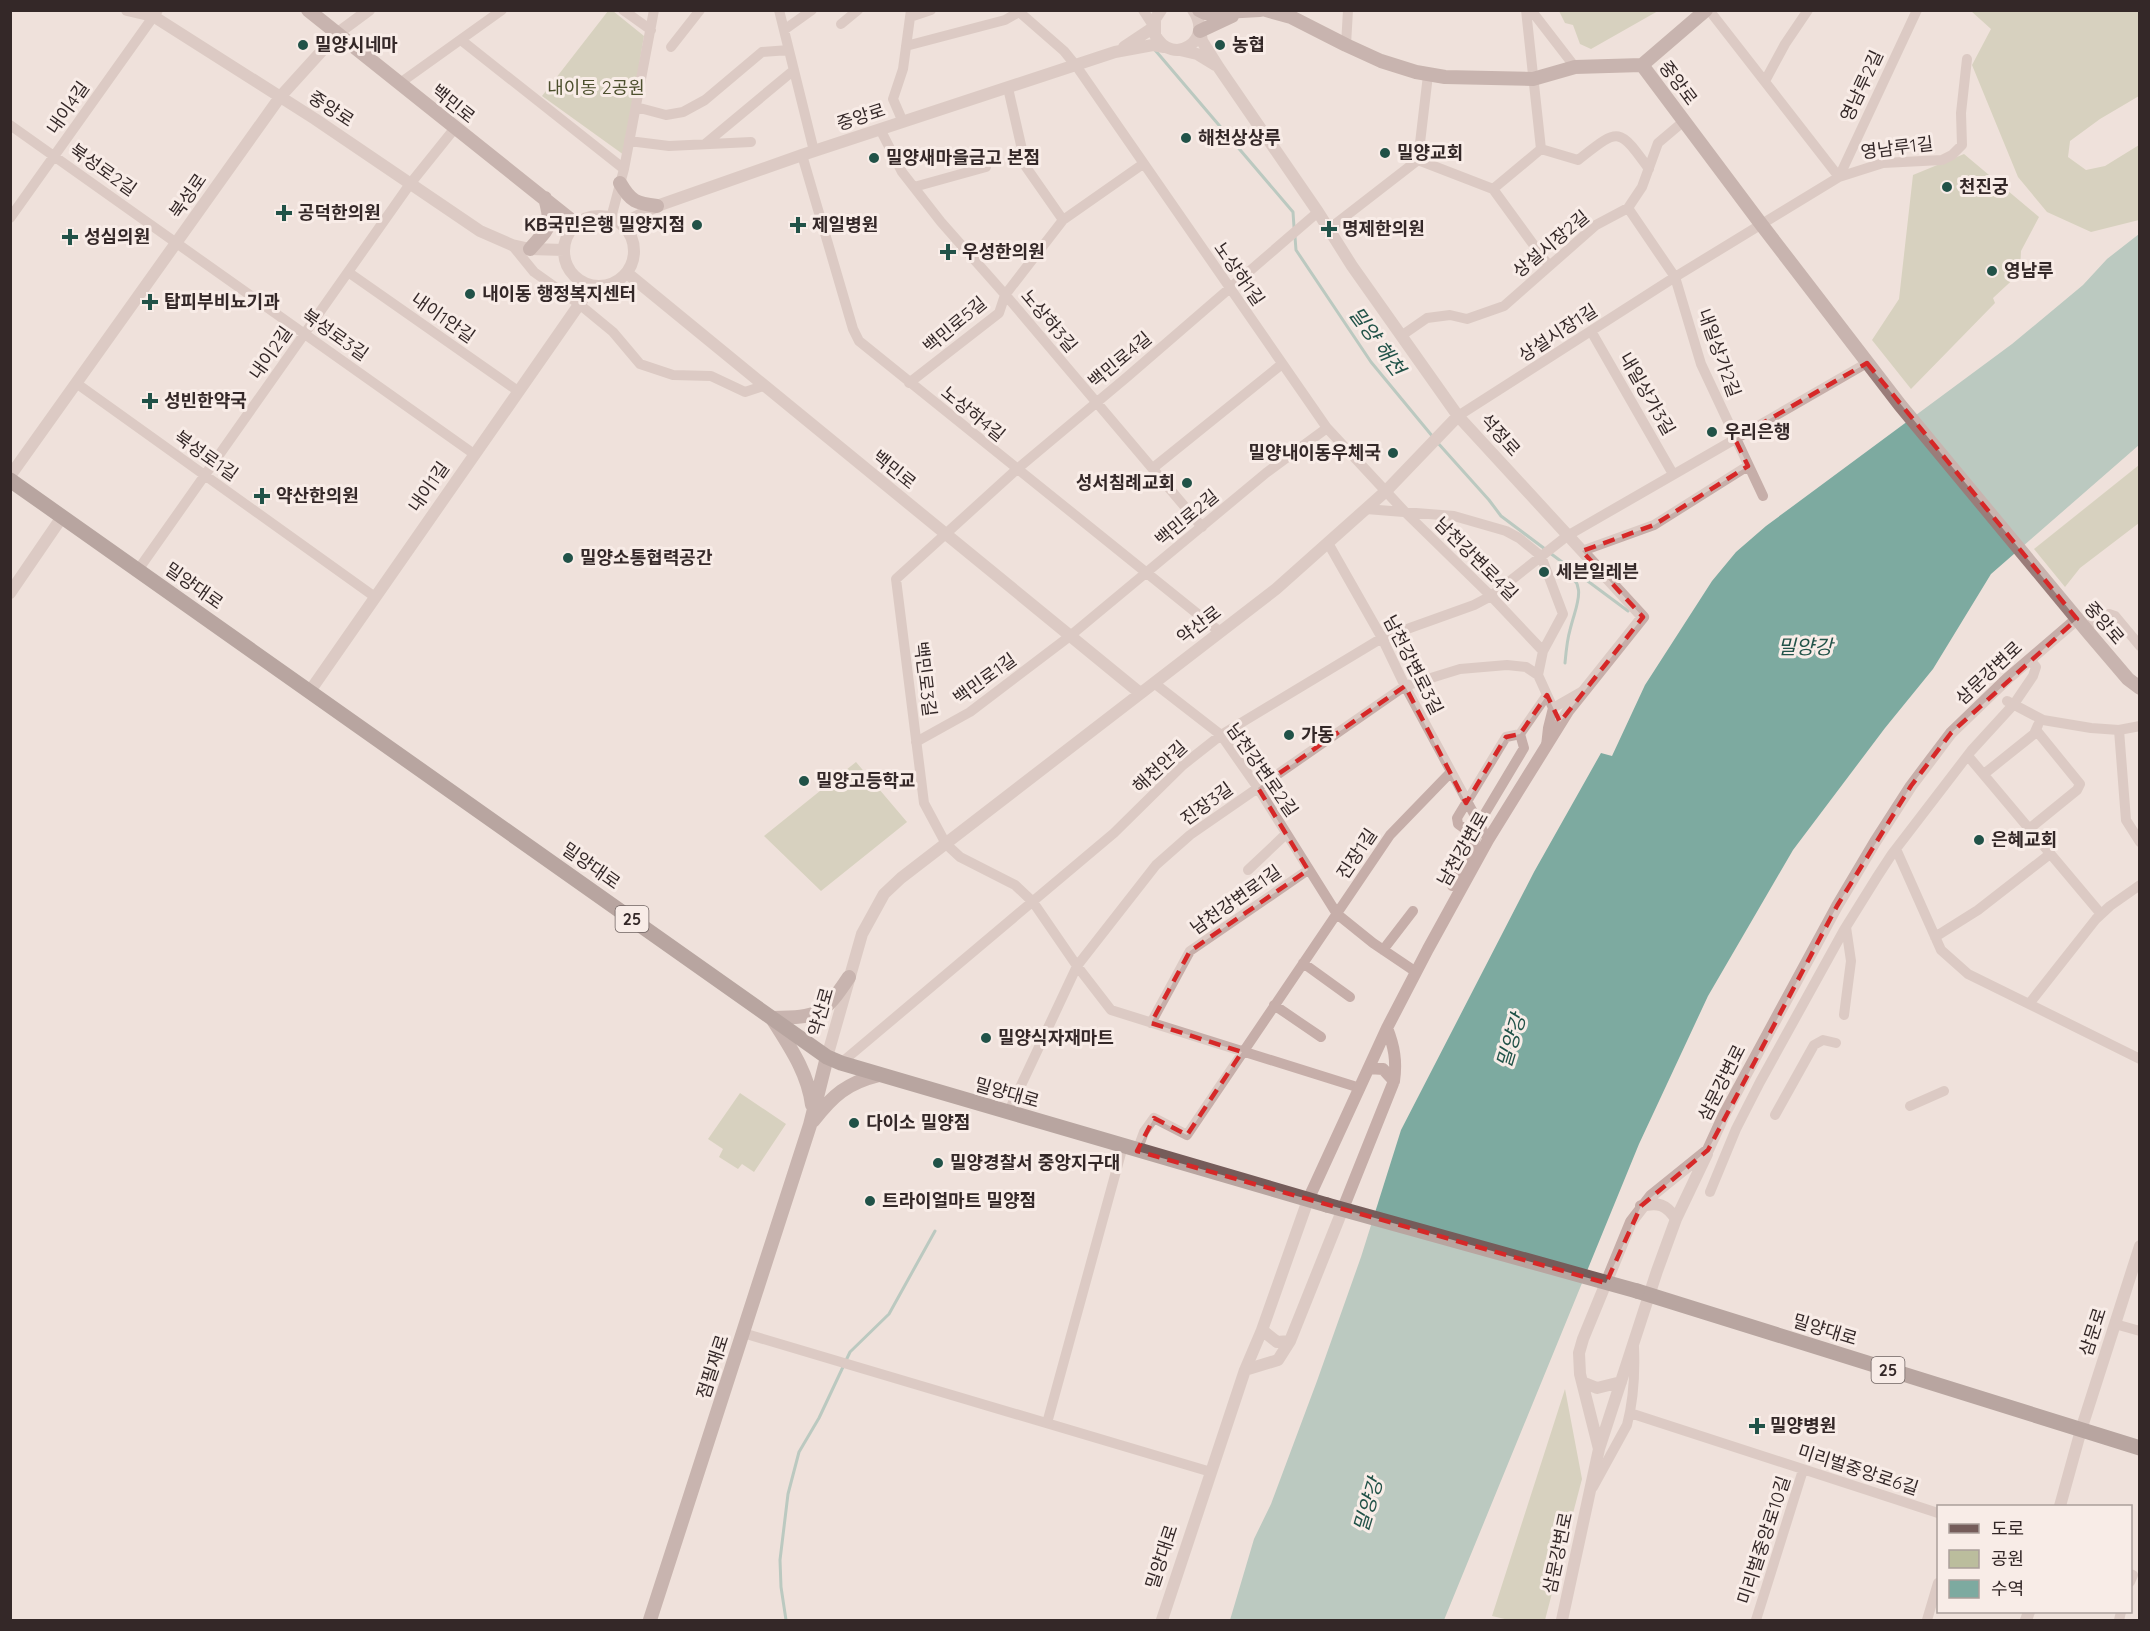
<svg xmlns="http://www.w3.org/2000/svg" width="2150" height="1631" font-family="Quicksand,'Noto Sans KR',sans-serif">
<rect width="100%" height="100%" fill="#efe1db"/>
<path fill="#bbbd9d" d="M608,11H613L644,36L624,155L542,96Z
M1559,11H1658L1591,49L1580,44L1573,25L1565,23Z
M1971,11H2139V96L2100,119L2070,141L2068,157L2086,170L2105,166L2139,145V220L2091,232L2047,212L2018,177L1972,65L1991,29Z
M1964,154L2039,217L2021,251L2020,273L1993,298L1995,303L1911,389L1872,340L1899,299L1913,175Z
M2139,465V523L2080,568L2065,587L2034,549Z
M856,762L907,822L821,891L764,836Z
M740,1093L786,1124L754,1172L742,1164L738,1169L719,1157L723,1149L708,1139Z
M1565,1389L1582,1479L1545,1620H1509L1492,1616Z"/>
<path fill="#7daaa0" d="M2139,234V445L1991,574L1933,669L1885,728L1793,850L1708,996L1639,1144L1444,1620H1230L1254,1539L1271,1504L1317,1381L1361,1257L1401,1130L1534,872L1601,753L1612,756L1645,685L1712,581L1736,552L1766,526L2012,344L2083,285L2107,259Z"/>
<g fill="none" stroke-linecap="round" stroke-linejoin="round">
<path stroke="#7daaa0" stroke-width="3" d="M1155,50L1293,212L1294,227
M1295,237L1296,250L1371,362L1433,437
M1437,442L1489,500L1501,516L1545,549
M1550,553L1628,611
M1565,663C1566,652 1567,640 1570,630C1577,601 1588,589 1564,565L1577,584
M786,1620L781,1587L780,1560L788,1494L799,1452L819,1418L850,1352L889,1314L935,1231"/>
<path stroke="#c6aea9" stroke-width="10" d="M623,10L651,30
M779,10L814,151
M1017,10L1064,51L1077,67L1327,428L1405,512L1491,596L1543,651
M1143,10L1154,27
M1531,10L1575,67
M1709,10L1839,177L1917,10
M910,17L931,10
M841,24L858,10
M784,30L812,10
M461,40L624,169
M1346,45L1348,10
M906,46L1005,20L1019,12
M671,47L700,10
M1428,75L1418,160L1493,189L1549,266
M1765,81L1785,44L1808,10
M400,83L502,10
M1008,88L1026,167L1063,220
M636,107L666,115L683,112L705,100L762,52L789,50
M903,122L893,99L903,69L911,10
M10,125L474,454
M880,129L902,172L941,222L1009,299L1202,527
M629,141L669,146L751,142
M705,144L794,70
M1541,149L1578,160C1619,128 1618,126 1649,169
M802,155L853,329L859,341L1220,632
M914,187L986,167
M1493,189L1541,149L1526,10
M1628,208L1675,277L1701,364L1763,496
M1318,212L1127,377L1016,470L896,579L924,803L946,844L960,857L1015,885L1033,902L1077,966L1111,1010L1360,1088
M10,218L158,10
M611,218L624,169L654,10
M1329,229L1418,160
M512,245L534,272L579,304L613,332L640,364L673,375L711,376L745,392L763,386
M348,272L518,391
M1591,331L1673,474
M1401,336L1427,318L1450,315L1467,319L1504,306L1596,225L1628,208L1642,187L1658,143L1684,121
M76,383L375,597
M909,383L999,313L1005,295L1063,220L1143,164
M1458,416L1675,277L1839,177L1883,163L1942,160L1952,155L1962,145L1961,113L1967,59
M1153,468L1282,364
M1366,509L1454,516L1506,531L1519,538L1541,556L1563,614L1543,651L1538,675L1553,708L1548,728L1546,746
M1328,543L1382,638L1405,686L1488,840
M1582,551L1654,525L1743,469L1750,468
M138,570L410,184L455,128
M2085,629L2098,618L2109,614L2115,616L2140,646
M1154,683L1221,735L1258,788L1337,914L1373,943L1416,972
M2007,701L2043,720L2091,728L2119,730
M1553,708L1581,692
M2140,726L2119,730L2126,820L2140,842
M916,742L970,712L1070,636L1266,473L1327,428
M1968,756L2101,914
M1984,774L2034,734L2038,725
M1478,825L1524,748L1520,734
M2029,829L2077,790L2080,784L2036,730
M1896,849L1941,950L1968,974L2029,1004
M1248,870L1286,834
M2140,885L2110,906L2096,919L2029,1004L2140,1059
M1452,886L1473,849L1476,837L1458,824L1457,818L1506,737L1520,734L1547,695
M1935,937L1978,910L2050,854
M1383,950L1413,911
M1303,963L1350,997
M1274,1005L1321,1037
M1844,1015L1851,961L1846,927
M1151,1023L1190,951L1308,870
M841,1063L1114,833L1183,765L1221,735L1382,638L1474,605L1491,596L1567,536L1867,363
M1910,1106L1944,1091
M1008,1113L1077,966L1156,865L1190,835L1405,686L1460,669L1507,665L1526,667L1538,675
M1775,1115L1814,1045L1823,1040L1836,1043
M1137,1151L1144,1132L1154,1118L1187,1135L1390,835L1450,773
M1710,1192L1736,1129L1760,1082L1844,930L1877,877L1892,854L1971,751L2014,704L2033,676L2036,667L2030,660
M2115,1324L2140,1331
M743,1333L1211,1472
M1630,1413L1938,1513
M1047,1423L1123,1146
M1593,1487L1627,1425C1633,1402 1635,1371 1634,1347
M2130,1574L2133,1575L2130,1582
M1756,1620L1803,1470
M1927,1620L1938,1583
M2119,1620L2121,1612"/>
<path stroke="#c6aea9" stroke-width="12" d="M127,10L153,16L315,119L480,231L512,245L530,249L564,250
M1161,10L1155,19V35C1173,68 1215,40 1193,10
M1124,47L1154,27
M1180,50L1197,54L1215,65
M564 251a35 35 0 1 1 70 0a35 35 0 1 1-70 0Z
M622,224L657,206L802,155L1115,52L1153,45L1164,47
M627,273L1140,693
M10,476L280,97L338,33L369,10
M10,593L62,517
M310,691L592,286
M827,1057L862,934L884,894L901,878L1276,589L1386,491L1458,416
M1369,1068L1383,1069L1394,1081
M1641,1206C1658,1202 1666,1204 1676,1219
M1262,1330L1277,1342L1290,1341
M1245,1370L1278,1360L1290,1341L1394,1081C1397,1061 1394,1046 1387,1028
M1582,1382L1597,1388L1621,1382
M1599,1449L1657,1271L1676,1219L1707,1154
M2060,1506L2081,1430L2140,1246
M1162,1620L1245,1370L1262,1330L1308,1200L1387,1028L1428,949L1488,840L1568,711L1643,617L1458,416L1352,266L1318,212L1219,68L1202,41L1200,31
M1562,1620L1599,1449L1580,1374L1579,1353L1583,1339L1631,1222L1651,1196L1708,1150L1724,1115L1837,906L1875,842L1911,786L1951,733L2007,679L2077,619
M2026,1620L2029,1612"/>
<path stroke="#9a7d7a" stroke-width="14" d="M308,10L576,224
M1199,10L1205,13L1260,10
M1266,10L1291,17L1346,45L1381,61L1416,72L1445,77L1533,79L1575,67L1642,65L1761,224L1900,405L2088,632L2128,679L2140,688
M1200,31L1232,16
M1642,65L1706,10
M620,183C631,202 636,203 657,206
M530,249C550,226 553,228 545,198
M772,1018C819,1017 823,1016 849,977
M773,1020C790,1047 808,1073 812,1105
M813,1121C833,1095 847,1083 879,1075
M650,1620L810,1125L827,1057"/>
<path stroke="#755c5a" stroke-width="15" d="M10,480L827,1057L841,1063L1327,1205
M1637,1291L2140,1448"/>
<path stroke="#755c5a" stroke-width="15" d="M1327,1205L1637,1291"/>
</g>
<path d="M0 0H2150V1631H0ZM1867,363L2077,619L1951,733L1911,786L1837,906L1708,1150L1641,1206L1606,1283L1137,1151L1154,1118L1187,1135L1242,1052L1151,1023L1190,951L1308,870L1258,788L1405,686L1466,803L1506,737L1520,734L1547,695L1560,722L1643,617L1582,551L1654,525L1748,466L1735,439Z" fill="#efe1db" fill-opacity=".55" fill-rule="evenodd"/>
<path fill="none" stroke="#d62828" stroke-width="4.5" stroke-dasharray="12 8" stroke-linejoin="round" d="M1867,363L2077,619L1951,733L1911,786L1837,906L1708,1150L1641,1206L1606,1283L1137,1151L1154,1118L1187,1135L1242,1052L1151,1023L1190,951L1308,870L1258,788L1405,686L1466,803L1506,737L1520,734L1547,695L1560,722L1643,617L1582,551L1654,525L1748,466L1735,439Z"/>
<g fill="#215248" stroke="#f8ece7" stroke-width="2">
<circle cx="303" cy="45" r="6"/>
<circle cx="1220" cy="45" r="6"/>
<circle cx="1186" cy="138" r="6"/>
<circle cx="1385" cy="153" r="6"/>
<circle cx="874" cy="158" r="6"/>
<circle cx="1947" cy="187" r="6"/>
<path d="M281 204h6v6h6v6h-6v6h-6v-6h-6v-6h6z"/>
<circle cx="697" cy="225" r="6"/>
<path d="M795 216h6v6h6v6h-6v6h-6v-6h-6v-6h6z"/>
<path d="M1326 220h6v6h6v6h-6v6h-6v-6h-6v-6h6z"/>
<path d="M67 228h6v6h6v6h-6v6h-6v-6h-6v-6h6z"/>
<path d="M945 243h6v6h6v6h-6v6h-6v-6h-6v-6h6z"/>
<circle cx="1992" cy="271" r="6"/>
<circle cx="470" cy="294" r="6"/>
<path d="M147 293h6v6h6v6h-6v6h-6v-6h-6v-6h6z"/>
<path d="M147 392h6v6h6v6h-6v6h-6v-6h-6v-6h6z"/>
<circle cx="1712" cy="432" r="6"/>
<circle cx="1393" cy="453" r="6"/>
<circle cx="1187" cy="483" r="6"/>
<path d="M259 487h6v6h6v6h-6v6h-6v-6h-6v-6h6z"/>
<circle cx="568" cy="558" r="6"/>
<circle cx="1544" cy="572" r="6"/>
<circle cx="1289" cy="735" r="6"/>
<circle cx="804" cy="781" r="6"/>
<circle cx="1979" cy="840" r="6"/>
<circle cx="986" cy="1038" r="6"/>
<circle cx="854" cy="1123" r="6"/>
<circle cx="938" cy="1163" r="6"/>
<circle cx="870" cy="1201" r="6"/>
<path d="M1754 1417h6v6h6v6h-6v6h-6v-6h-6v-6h6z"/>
</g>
<g text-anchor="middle" stroke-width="6" stroke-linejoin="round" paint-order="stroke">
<g fill="#f8ece7" stroke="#6f6361" stroke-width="1.5">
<rect x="615.5" y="906" width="33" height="26" rx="4.5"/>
<rect x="1871.5" y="1357" width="33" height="26" rx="4.5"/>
</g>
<g font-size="16" font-weight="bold" fill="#342828">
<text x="632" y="925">25</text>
<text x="1888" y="1376">25</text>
</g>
<g font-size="18" font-weight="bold" fill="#342828" stroke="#f8ece7" text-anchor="start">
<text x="315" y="51">밀양시네마</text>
<text x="1232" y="51">농협</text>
<text x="1198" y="144">해천상상루</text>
<text x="1397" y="159">밀양교회</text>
<text x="886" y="164">밀양새마을금고 본점</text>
<text x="1959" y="193">천진궁</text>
<text x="298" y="219">공덕한의원</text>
<text x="685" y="231" text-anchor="end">KB국민은행 밀양지점</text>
<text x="812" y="231">제일병원</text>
<text x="1342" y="235">명제한의원</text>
<text x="84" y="243">성심의원</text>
<text x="962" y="258">우성한의원</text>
<text x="2004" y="277">영남루</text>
<text x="482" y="300">내이동 행정복지센터</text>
<text x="164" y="308">탑피부비뇨기과</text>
<text x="164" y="407">성빈한약국</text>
<text x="1724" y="438">우리은행</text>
<text x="1381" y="459" text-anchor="end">밀양내이동우체국</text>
<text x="1175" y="489" text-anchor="end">성서침례교회</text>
<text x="276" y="502">약산한의원</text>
<text x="580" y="564">밀양소통협력공간</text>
<text x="1556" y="578">세븐일레븐</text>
<text x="1301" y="741">가동</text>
<text x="816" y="787">밀양고등학교</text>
<text x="1991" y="846">은혜교회</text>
<text x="998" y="1044">밀양식자재마트</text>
<text x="866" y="1129">다이소 밀양점</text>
<text x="950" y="1169">밀양경찰서 중앙지구대</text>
<text x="882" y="1207">트라이얼마트 밀양점</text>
<text x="1770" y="1432">밀양병원</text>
</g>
<g font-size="18" fill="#342828" stroke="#f8ece7">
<text transform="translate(1678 83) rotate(53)" y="6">중앙로</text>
<text transform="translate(1862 86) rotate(-65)" y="6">영남루2길</text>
<text transform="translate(453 104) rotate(39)" y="6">백민로</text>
<text transform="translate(68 108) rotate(-55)" y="6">내이4길</text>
<text transform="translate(331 109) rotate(33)" y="6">중앙로</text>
<text transform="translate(861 117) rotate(-18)" y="6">중앙로</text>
<text transform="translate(1897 148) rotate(-7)" y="6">영남루1길</text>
<text transform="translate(103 170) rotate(35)" y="6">북성로2길</text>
<text transform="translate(188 196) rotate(-55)" y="6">북성로</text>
<text transform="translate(1551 244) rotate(-40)" y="6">상설시장2길</text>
<text transform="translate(1239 274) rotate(55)" y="6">노상하1길</text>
<text transform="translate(443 318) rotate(35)" y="6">내이1안길</text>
<text transform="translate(1049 321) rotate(50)" y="6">노상하3길</text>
<text transform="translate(955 325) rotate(-40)" y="6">백민로5길</text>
<text transform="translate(1558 333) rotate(-33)" y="6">상설시장1길</text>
<text transform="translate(335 335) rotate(35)" y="6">북성로3길</text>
<text transform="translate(271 353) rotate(-55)" y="6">내이2길</text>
<text transform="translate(1719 353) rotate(70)" y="6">내일상가2길</text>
<text transform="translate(1120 360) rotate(-40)" y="6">백민로4길</text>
<text transform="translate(1647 394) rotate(60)" y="6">내일상가3길</text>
<text transform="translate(973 414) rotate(39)" y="6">노상하4길</text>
<text transform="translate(1500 435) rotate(48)" y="6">석정로</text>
<text transform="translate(206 456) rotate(35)" y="6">북성로1길</text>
<text transform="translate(894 470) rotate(39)" y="6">백민로</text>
<text transform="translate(429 487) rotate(-55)" y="6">내이1길</text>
<text transform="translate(1187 518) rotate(-40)" y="6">백민로2길</text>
<text transform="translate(1476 559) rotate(45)" y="6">남천강변로4길</text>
<text transform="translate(194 586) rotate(35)" y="6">밀양대로</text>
<text transform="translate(2104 623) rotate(49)" y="6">중앙로</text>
<text transform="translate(1199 625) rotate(-37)" y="6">약산로</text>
<text transform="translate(1413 665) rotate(63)" y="6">남천강변로3길</text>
<text transform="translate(1989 673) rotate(-43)" y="6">삼문강변로</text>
<text transform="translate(925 679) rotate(83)" y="6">백민로3길</text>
<text transform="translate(985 679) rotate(-36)" y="6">백민로1길</text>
<text transform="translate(1160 767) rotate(-43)" y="6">해천안길</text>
<text transform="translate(1262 770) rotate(55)" y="6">남천강변로2길</text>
<text transform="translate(1207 804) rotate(-36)" y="6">진장3길</text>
<text transform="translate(1463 849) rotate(-60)" y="6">남천강변로</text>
<text transform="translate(1357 854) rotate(-56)" y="6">진장1길</text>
<text transform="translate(591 866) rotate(35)" y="6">밀양대로</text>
<text transform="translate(1236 900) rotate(-35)" y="6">남천강변로1길</text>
<text transform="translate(821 1012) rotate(-74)" y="6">약산로</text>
<text transform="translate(1722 1083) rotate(-63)" y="6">삼문강변로</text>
<text transform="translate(1007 1093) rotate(16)" y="6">밀양대로</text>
<text transform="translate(1825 1330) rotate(17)" y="6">밀양대로</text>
<text transform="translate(2093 1332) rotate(-72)" y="6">삼문로</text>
<text transform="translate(713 1367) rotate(-72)" y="6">점필재로</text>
<text transform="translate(1858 1470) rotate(18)" y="6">미리벌중앙로6길</text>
<text transform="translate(1764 1540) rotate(-72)" y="6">미리벌중앙로10길</text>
<text transform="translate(1558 1553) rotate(-78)" y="6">삼문강변로</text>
<text transform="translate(1162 1557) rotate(-72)" y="6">밀양대로</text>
</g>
<g font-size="18" fill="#4d502e" stroke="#f8ece7">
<text x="596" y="94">내이동 2공원</text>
</g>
<g font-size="20" font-style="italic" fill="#215248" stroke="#f8ece7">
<text transform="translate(1377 341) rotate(54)" y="7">밀양 해천</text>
<text x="1805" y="654">밀양강</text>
<text transform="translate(1511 1041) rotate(-73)" y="7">밀양강</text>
<text transform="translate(1368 1505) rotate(-73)" y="7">밀양강</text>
</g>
</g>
<rect width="2150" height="1631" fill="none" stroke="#342828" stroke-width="24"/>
<rect x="1937" y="1505" width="195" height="108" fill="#f8ece7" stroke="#aa9e9b" stroke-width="1.5"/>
<rect x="1949" y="1524" width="30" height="9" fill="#755c5a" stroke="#aa9e9b" stroke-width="1.5"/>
<text x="1991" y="1535" font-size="18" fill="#342828">도로</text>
<rect x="1949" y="1550" width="30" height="18" fill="#bbbd9d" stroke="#aa9e9b" stroke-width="1.5"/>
<text x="1991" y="1565" font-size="18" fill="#342828">공원</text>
<rect x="1949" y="1580" width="30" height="18" fill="#7daaa0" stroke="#aa9e9b" stroke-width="1.5"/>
<text x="1991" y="1595" font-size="18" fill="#342828">수역</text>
</svg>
